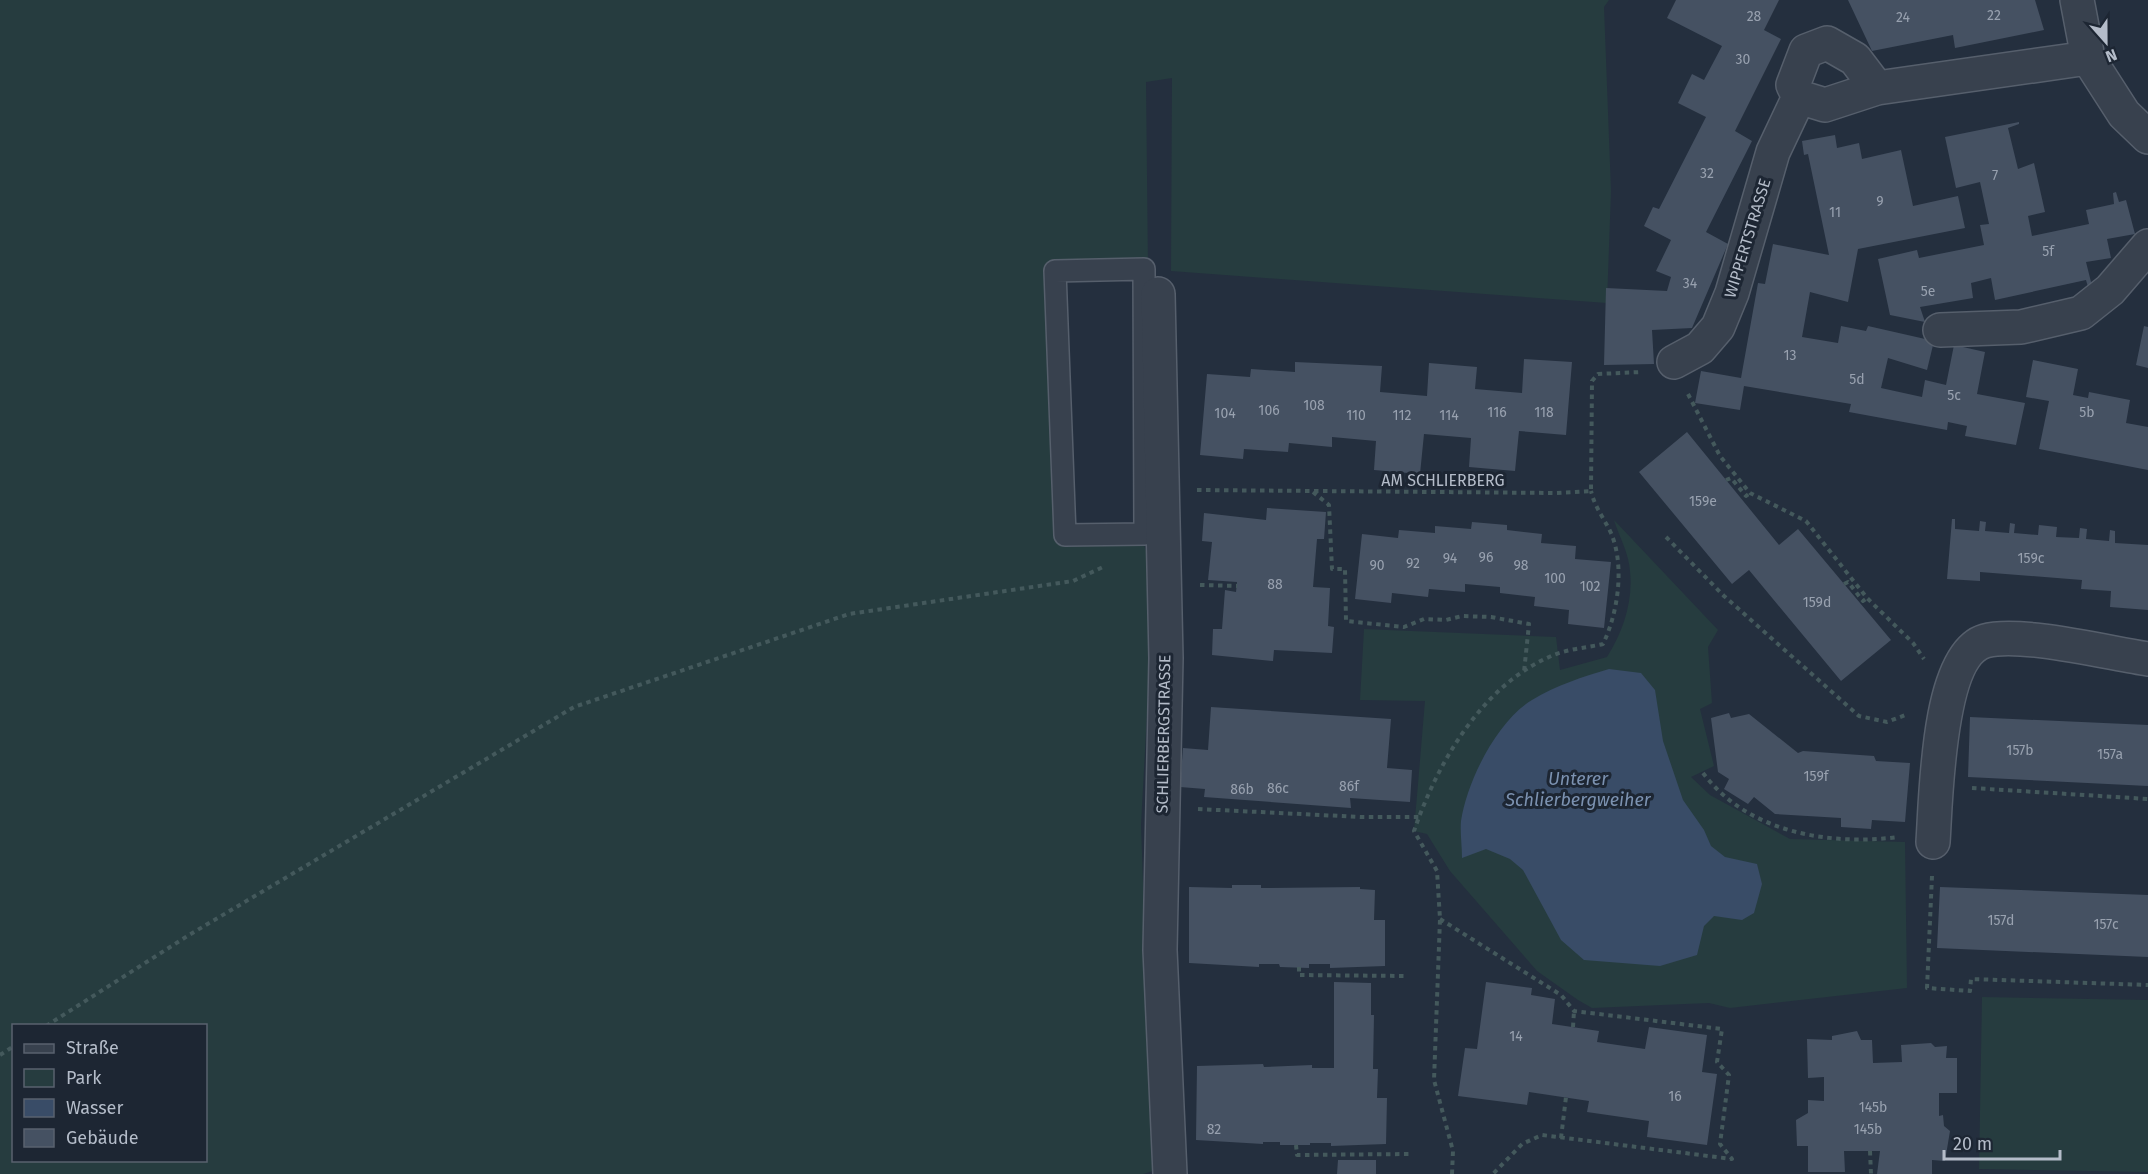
<svg xmlns="http://www.w3.org/2000/svg" width="2148" height="1174" font-family="'Fira Sans',sans-serif">
<rect width="100%" height="100%" fill="#242f3e"/>
<path fill="#263c3f" fill-rule="evenodd" d="M0,0H1609L1604,7L1611,191L1607,303L1171,271L1172,78L1146,82L1148,269L1055,272L1065,535L1143,542L1149,560L1150,657L1141,825L1153,1171L1143,1174H0ZM14,1026H206V1160H14Z
M1614,520L1718,630L1708,647L1712,703L1700,709L1714,766L1691,777L1710,795L1790,839L1905,842L1907,988L1730,1008L1709,1003L1592,1008L1578,1000L1537,971L1450,871L1427,834L1414,831L1425,701L1360,700L1364,629L1556,637L1560,670L1607,657C1625,629 1636,593 1628,559C1625,546 1618,533 1614,520Z
M1982,997L2148,1000V1172L1979,1169Z"/>
<path fill="#394c67" d="M1609,669L1641,673L1655,690L1663,741L1683,800L1704,830L1711,846L1725,857L1757,864L1762,884L1754,913L1742,920L1714,916L1704,926L1697,955L1660,966L1584,960L1561,940L1523,870L1510,859L1486,849L1462,858C1462,846 1460,832 1461,821C1467,781 1497,721 1532,700C1556,685 1583,677 1609,669Z"/>
<path fill="#455162" d="M1676,0H1779L1764,30L1781,39L1735,131L1752,141L1706,232L1728,244L1692,328L1652,330L1654,364L1604,365L1606,288L1667,291L1671,277L1656,271L1671,240L1644,226L1653,207L1659,209L1706,117L1678,103L1692,74L1704,80L1722,46L1667,18Z
M1848,0H2035L2044,30L1955,48L1953,35L1872,51Z
M2019,122V124L2008,128L2018,169L2034,163L2045,212L2028,216L2032,236L2089,224L2086,210L2114,204L2113,193L2116,192L2119,202L2126,200L2135,234L2107,239L2111,258L2086,262L2092,286L2088,287L2086,280L1995,300L1991,278L1971,283L1973,298L1920,307L1925,322L1890,315L1878,259L1917,250L1919,258L1984,245L1980,225L1989,224L1980,182L1956,188L1945,137Z
M1835,135L1837,148L1859,143L1862,159L1901,150L1913,206L1958,196L1965,228L1858,249L1848,302L1810,292L1802,337L1838,343L1841,326L1866,331L1868,326L1934,341L1927,370L1888,358L1881,388L1922,397L1925,380L1946,385L1954,345L1985,352L1977,394L2025,403L2016,445L1965,436L1967,426L1948,422L1947,430L1849,412L1851,404L1744,386L1740,410L1695,403L1701,371L1741,378L1758,283L1765,284L1773,244L1829,255L1808,154L1804,155L1802,141Z
M2144,326L2148,327V368L2136,365Z
M1524,359L1572,362L1566,435L1519,431L1515,471L1469,467L1471,438L1424,434L1420,474L1374,470L1376,441L1332,437V447L1289,443L1288,452L1244,449L1243,459L1200,455L1207,374L1250,377L1251,369L1295,372V362L1382,366L1380,392L1427,396L1429,363L1477,367L1475,389L1522,393Z
M2033,360L2078,369L2073,395L2088,398L2089,392L2130,400L2126,423L2148,427V470L2039,449L2049,401L2026,397Z
M1687,432L1779,545L1798,529L1891,640L1841,681L1749,570L1732,584L1639,472Z
M1267,508L1326,512L1324,539H1317L1313,587L1330,588L1328,626L1334,627L1332,653L1274,650L1273,661L1212,655L1213,629H1222L1225,590L1236,592L1237,582L1208,580L1212,542L1202,541L1204,513L1266,520Z
M1952,519H1955V529L1979,531L1980,521L1986,522L1985,531L2009,533L2010,523L2015,524L2014,533L2038,535L2039,525L2057,527L2056,537L2079,538L2080,528L2087,529L2086,539L2109,541L2110,530L2115,531V543L2148,545V610L2110,607L2111,591L2081,589L2082,580L1980,572V581L1947,579Z
M1472,522L1507,525V530L1542,534L1541,543L1576,546L1575,559L1611,562L1604,628L1568,624L1569,610L1534,606L1535,597L1500,593V587L1465,584V592L1429,589L1428,597L1392,593L1391,603L1355,599L1362,534L1398,538L1399,530L1435,533V526L1471,529Z
M1211,707L1391,719L1387,768L1412,770L1410,802L1350,798L1351,808L1204,797L1205,789L1180,787L1183,748L1208,750Z
M1729,713L1731,718L1749,714L1798,753L1803,751L1874,756L1876,761L1910,763L1905,822L1872,820L1871,829L1841,827V818L1775,814L1754,797L1748,804L1724,789L1729,779L1718,772L1711,718Z
M1970,717L2148,725V786L1968,777Z
M1232,885H1261V888L1360,887V889L1375,890L1374,920H1385V966L1330,968V964H1309V968L1280,967L1279,964H1259V967L1189,963V887L1232,888Z
M1940,887L2148,895V957L1937,948Z
M1334,982L1371,983V1015H1374L1373,1069H1378L1377,1098H1387L1386,1144L1331,1146V1143H1310V1145H1280V1142H1263V1144L1196,1140L1197,1066L1263,1064L1264,1067L1312,1065V1068H1334Z
M1486,982L1532,988L1531,995L1555,999L1552,1024L1599,1031L1597,1042L1645,1049L1649,1027L1707,1035L1702,1072L1717,1074L1707,1145L1647,1137L1649,1121L1587,1112L1589,1101L1529,1092L1527,1105L1458,1096L1465,1048L1477,1049Z
M1857,1031L1861,1040H1872L1873,1063L1902,1062L1901,1045L1931,1043L1935,1047L1947,1046L1946,1058H1957V1093H1939V1116L1943,1115L1944,1126L1950,1131L1945,1161L1932,1160V1174H1877L1880,1151H1844L1845,1172H1808V1146H1797L1796,1120L1808,1113V1100L1824,1101V1077L1808,1078L1807,1039L1832,1040V1036Z
M1338,1160H1376V1174H1337Z"/>
<g fill="none" stroke-linecap="round" stroke-linejoin="round">
<defs>
<path id="lane" d="M1144,269L1145,534L1065,535L1055,271Z"/>
<path id="street" d="M2077,0L2088,58L2124,114L2148,137
M1799,97L1793,85L1806,51L1827,43L1855,59L1877,88
M1158,294L1166,658L1160,950L1170,1174
M1940,330L2021,327L2081,313L2110,290L2148,246
M1674,362L1700,348L1718,327L1732,293L1773,152L1799,97L1825,105L1877,88L2088,58
M1933,842C1936,800 1937,655 1985,641C2020,631 2108,653 2148,659"/>
</defs>
<use href="#lane" stroke="#565f6c" stroke-width="24"/>
<use href="#street" stroke="#565f6c" stroke-width="36"/>
<path stroke="#44595c" stroke-width="4" stroke-dasharray="4.5 4.5" stroke-linecap="butt" d="M1688,394L1720,456L1750,493L1806,521L1867,598L1913,643L1924,659
M1726,480L1731,478L1746,496L1750,493
M1197,490L1556,493L1591,491L1592,381L1598,374L1641,372
M1313,492L1329,505L1332,569H1345L1346,621L1404,627L1424,619L1446,620L1462,616L1491,617L1529,624L1524,672
M1666,537L1724,596L1859,716L1887,722L1908,714
M1844,584L1848,582L1863,601L1867,598
M1200,585L1237,586
M1703,773C1747,832 1828,846 1898,837
M1972,788L2148,799
M1198,809L1361,817H1419
M1932,876L1927,988L1970,991L1971,979L2148,985
M1440,919L1561,995L1574,1011L1722,1029L1717,1062L1729,1075L1720,1144L1732,1159L1542,1135L1522,1144L1493,1174
M1299,967V975L1407,976
M46,1026L189,935L574,707L849,614L1073,581L1103,567
M1573,1027L1574,1011
M0,1055L14,1046
M1561,1138L1566,1097
M1296,1145L1297,1155L1409,1154
M1870,1151L1871,1174
M1452,1174L1453,1151L1434,1080L1440,919L1437,871L1414,831C1437,764 1481,687 1549,657C1565,649 1586,648 1603,644C1618,613 1625,566 1611,533C1604,518 1595,508 1591,491"/>
<use href="#lane" stroke="#38414e" stroke-width="21"/>
<use href="#street" stroke="#38414e" stroke-width="33"/>
</g>
<g text-anchor="middle" stroke-width="6" stroke-linejoin="round" paint-order="stroke">
<g font-size="14" fill="#98a1af">
<text x="1994" y="20">22</text>
<text x="1754" y="21">28</text>
<text x="1903" y="22">24</text>
<text x="1743" y="64">30</text>
<text x="1707" y="178">32</text>
<text x="1995" y="180">7</text>
<text x="1880" y="206">9</text>
<text x="1835" y="217">11</text>
<text x="2048" y="256">5f</text>
<text x="1690" y="288">34</text>
<text x="1928" y="296">5e</text>
<text x="1790" y="360">13</text>
<text x="1857" y="384">5d</text>
<text x="1954" y="400">5c</text>
<text x="1314" y="410">108</text>
<text x="1269" y="415">106</text>
<text x="1497" y="417">116</text>
<text x="1544" y="417">118</text>
<text x="2087" y="417">5b</text>
<text x="1225" y="418">104</text>
<text x="1356" y="420">110</text>
<text x="1402" y="420">112</text>
<text x="1449" y="420">114</text>
<text x="1703" y="506">159e</text>
<text x="1486" y="562">96</text>
<text x="1450" y="563">94</text>
<text x="2031" y="563">159c</text>
<text x="1413" y="568">92</text>
<text x="1377" y="570">90</text>
<text x="1521" y="570">98</text>
<text x="1555" y="583">100</text>
<text x="1275" y="589">88</text>
<text x="1590" y="591">102</text>
<text x="1817" y="607">159d</text>
<text x="2020" y="755">157b</text>
<text x="2110" y="759">157a</text>
<text x="1816" y="781">159f</text>
<text x="1349" y="791">86f</text>
<text x="1278" y="793">86c</text>
<text x="1242" y="794">86b</text>
<text x="2001" y="925">157d</text>
<text x="2106" y="929">157c</text>
<text x="1516" y="1041">14</text>
<text x="1675" y="1101">16</text>
<text x="1873" y="1112">145b</text>
<text x="1214" y="1134">82</text>
<text x="1868" y="1134">145b</text>
</g>
<g font-size="16" fill="#b4bcc9" stroke="#1d2633">
<text transform="translate(1747 238) rotate(-73)" y="6">WIPPERTSTRASSE</text>
<text x="1443" y="486">AM SCHLIERBERG</text>
<text transform="translate(1163 734) rotate(-89)" y="6">SCHLIERBERGSTRASSE</text>
</g>
<g font-size="18" font-style="italic" fill="#7c92b1" stroke="#1d2633">
<text x="1578" y="785">Unterer<tspan x="1578" dy="21">Schlierbergweiher</tspan></text>
</g>
</g>
<rect x="12" y="1024" width="195" height="138" fill="#1d2633" stroke="#59626f" stroke-width="1.5"/>
<rect x="24" y="1044" width="30" height="9" fill="#38414e" stroke="#59626f" stroke-width="1.5"/>
<text x="66" y="1054" font-size="18" fill="#b4bcc9">Straße</text>
<rect x="24" y="1069" width="30" height="18" fill="#263c3f" stroke="#59626f" stroke-width="1.5"/>
<text x="66" y="1084" font-size="18" fill="#b4bcc9">Park</text>
<rect x="24" y="1099" width="30" height="18" fill="#394c67" stroke="#59626f" stroke-width="1.5"/>
<text x="66" y="1114" font-size="18" fill="#b4bcc9">Wasser</text>
<rect x="24" y="1129" width="30" height="18" fill="#455162" stroke="#59626f" stroke-width="1.5"/>
<text x="66" y="1144" font-size="18" fill="#b4bcc9">Gebäude</text>
<g transform="translate(2106 42) rotate(159)" stroke="#1d2633" stroke-width="4.5" paint-order="stroke">
<path d="M0-4.5L10 22L0 15L-10 22Z" fill="#b4bcc9"/>
<text y="-9" font-size="16" font-weight="bold" text-anchor="middle" fill="#b4bcc9">N</text>
</g>
<path d="M1944 1150v9h116v-9" fill="none" stroke="#b4bcc9" stroke-width="3"/>
<text x="1953" y="1150" font-size="18" fill="#b4bcc9" stroke="#1d2633" stroke-width="4.5" paint-order="stroke">20 m</text>
</svg>
